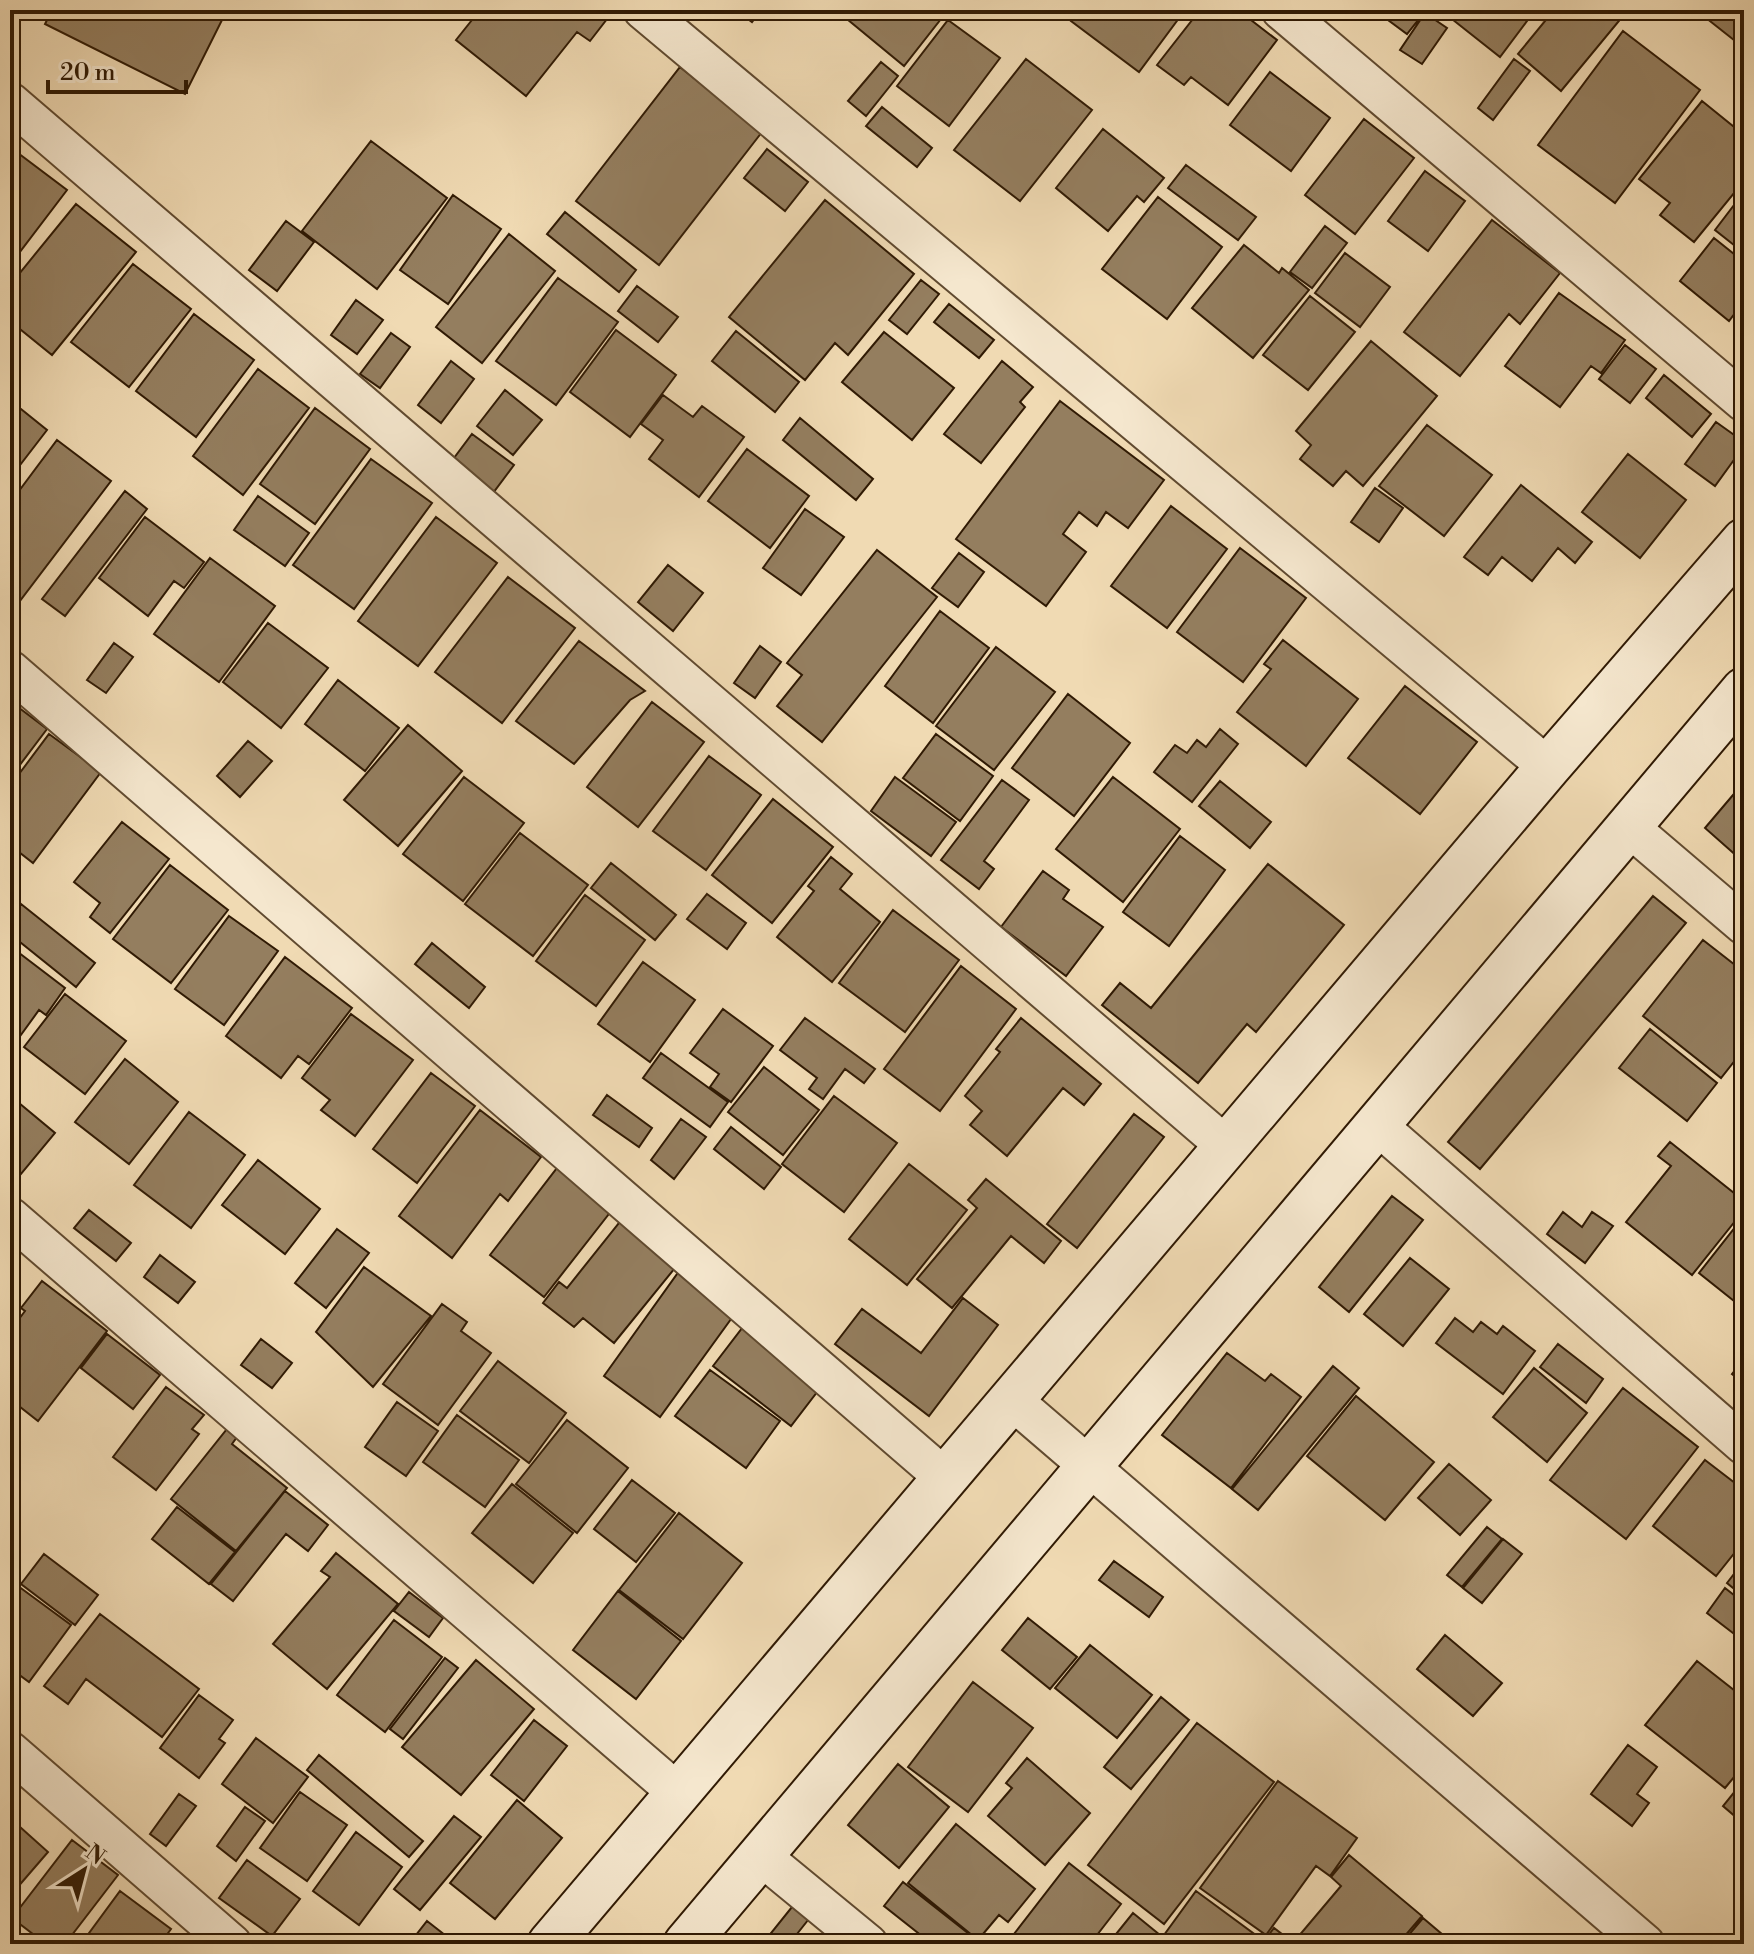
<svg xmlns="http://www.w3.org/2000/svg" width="1754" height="1954" font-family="'Libre Bodoni',serif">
<rect width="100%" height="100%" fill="#f0dab3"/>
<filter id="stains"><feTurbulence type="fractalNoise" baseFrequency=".0025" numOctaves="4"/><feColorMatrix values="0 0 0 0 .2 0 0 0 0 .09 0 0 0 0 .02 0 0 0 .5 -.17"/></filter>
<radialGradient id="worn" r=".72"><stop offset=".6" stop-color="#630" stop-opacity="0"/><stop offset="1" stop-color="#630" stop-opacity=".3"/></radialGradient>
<path fill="#947e5f" stroke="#301a04" stroke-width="2" d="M52,10H227L185,94L45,24Z
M480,10H614L590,41L577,32L526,96L456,40Z
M736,10H761L752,22Z
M836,10H948L904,66Z
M1079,10H1185L1139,72L1071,21Z
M1200,10H1238L1277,40L1228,105L1191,77L1184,85L1157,65Z
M1395,10H1426L1407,34L1388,20Z
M1445,10H1550L1542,20L1533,13L1500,57L1443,12Z
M1554,10H1628L1561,91L1518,54Z
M1696,10H1744V48Z
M1425,13L1447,28L1422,64L1400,50Z
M948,20L1000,58L949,126L897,86Z
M1623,31L1700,90L1615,203L1538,145Z
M1026,59L1092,110L1020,201L954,150Z
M1514,59L1530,71L1493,120L1478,108Z
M881,62L898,76L866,116L848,101Z
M680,67L762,132L659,265L576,201Z
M1270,72L1330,118L1291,171L1230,125Z
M1702,101L1744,135V181L1694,242L1660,215L1670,203L1639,179Z
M882,107L932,148L917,167L866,126Z
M1364,119L1414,158L1355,234L1305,195Z
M1103,129L1164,178L1144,202L1137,196L1108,231L1056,188Z
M371,141L447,198L377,289L302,231Z
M10,147L67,190L10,265Z
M767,149L808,182L785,211L744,178Z
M1186,165L1256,217L1238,240L1168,188Z
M1425,171L1465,201L1428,251L1388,221Z
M1744,192V253L1715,230Z
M453,195L501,229L448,304L400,270Z
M1158,197L1222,247L1167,319L1102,269Z
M825,200L914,274L848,355L835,343L805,380L729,317Z
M76,204L136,252L52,355L10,321V285Z
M565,212L636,270L619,292L547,234Z
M1492,220L1560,273L1520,324L1509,314L1460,376L1404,332Z
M286,221L314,242L277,291L249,270Z
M1325,226L1347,243L1312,288L1290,272Z
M509,234L555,271L482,363L436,327Z
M1714,238L1744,262V301L1729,321L1680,281Z
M1244,245L1279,273L1282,268L1309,290L1253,358L1192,308Z
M1345,253L1390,287L1360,327L1315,293Z
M133,264L191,309L129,387L71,342Z
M558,278L618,322L556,405L496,361Z
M921,280L939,294L907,334L889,320Z
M637,286L678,317L658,342L618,311Z
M1559,293L1625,340L1601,373L1591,366L1560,407L1505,366Z
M1310,296L1355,332L1308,390L1263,355Z
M356,300L383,320L357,354L331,335Z
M949,304L994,340L979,358L934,322Z
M194,314L254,360L196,437L136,391Z
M616,330L676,375L630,437L570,392Z
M736,331L799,382L775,412L712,361Z
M884,332L954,388L912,440L842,382Z
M391,333L410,347L380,388L360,374Z
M1371,341L1437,396L1363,486L1346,471L1333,486L1300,459L1311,445L1296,431Z
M1625,345L1656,369L1630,403L1599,379Z
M451,361L474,379L441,423L418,405Z
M1002,361L1033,387L1020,402L1025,407L981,463L944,434Z
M258,369L309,408L243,495L193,456Z
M1664,375L1711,414L1692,437L1646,398Z
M505,390L542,420L513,455L477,426Z
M663,395L693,417L702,406L744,437L699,497L649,459L663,440L641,424Z
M11,401L47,430L10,478V402Z
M1060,401L1164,480L1128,528L1106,512L1097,526L1079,512L1063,534L1086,552L1046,606L956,539Z
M315,408L370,449L315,524L260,484Z
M800,418L873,479L856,500L783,440Z
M1716,422L1744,442V446L1715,486L1685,464Z
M1427,425L1492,475L1444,536L1379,486Z
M472,434L514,465L493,493L451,462Z
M57,440L111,481L10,614V503Z
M747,449L809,496L770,548L708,501Z
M1628,454L1686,500L1640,558L1582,512Z
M371,459L432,503L354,609L293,565Z
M1521,485L1592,542L1575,563L1558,548L1532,581L1502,557L1488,575L1464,557Z
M1375,488L1403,508L1379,542L1351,522Z
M125,491L147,509L65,616L42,599Z
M258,496L309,533L285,566L234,530Z
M1171,506L1227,549L1167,628L1111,586Z
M805,509L844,537L801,595L763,568Z
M145,517L204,562L184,588L174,581L148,616L99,578Z
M436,517L497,563L418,666L358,621Z
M1240,548L1306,598L1243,682L1177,632Z
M877,550L937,597L822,742L777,706L802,675L787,663Z
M959,553L984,572L958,607L932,588Z
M210,558L275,606L219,682L154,634Z
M668,565L703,593L673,631L638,602Z
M508,577L575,628L502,723L435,672Z
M940,611L989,648L933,723L885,686Z
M268,623L328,668L281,728L223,682Z
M1283,640L1358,699L1306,766L1237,712L1271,669L1264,664Z
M579,641L645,691L630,700L574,764L516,721Z
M114,643L133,657L106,693L87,680Z
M760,646L781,662L755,698L734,683Z
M996,647L1055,692L994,770L936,726Z
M338,680L399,728L365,771L305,724Z
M1405,686L1477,742L1420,814L1348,758Z
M1068,694L1130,743L1074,816L1012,768Z
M10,701L47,729L10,778Z
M652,702L704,742L638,827L587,787Z
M408,725L462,771L398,846L344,800Z
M1220,729L1238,744L1192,802L1154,772L1175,745L1187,753L1197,740L1206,747Z
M49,734L101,772L33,863L10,845V786Z
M936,734L993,776L960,821L903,778Z
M248,741L272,761L240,797L217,776Z
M709,756L761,795L706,870L653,831Z
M464,777L524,823L463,901L403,854Z
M895,777L956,822L931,856L871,811Z
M1113,777L1180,829L1123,902L1056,849Z
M1002,780L1029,800L984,861L994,869L979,889L941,860Z
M1220,781L1271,822L1250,848L1199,806Z
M1744,782V851L1739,858L1705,828Z
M773,799L833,847L772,923L712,875Z
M122,822L169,859L110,933L90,917L100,903L74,882Z
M520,833L588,885L533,956L465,904Z
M1180,836L1225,870L1169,946L1123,912Z
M831,857L852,874L840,889L880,922L832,982L777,937L814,891L808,886Z
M611,863L676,915L655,940L591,888Z
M1268,864L1344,925L1256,1032L1247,1024L1198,1083L1102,1005L1120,983L1151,1008Z
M170,865L228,910L171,983L113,939Z
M1043,871L1069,890L1063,899L1103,927L1066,976L1001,927Z
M707,894L746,923L727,949L687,919Z
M585,895L645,940L596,1006L536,961Z
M1653,896L1686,923L1480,1169L1448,1142Z
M21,904L95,963L76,987L10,934V918Z
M893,910L959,960L905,1032L839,983Z
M229,916L278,951L224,1025L175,989Z
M1703,940L1744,972V1049L1721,1078L1643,1016Z
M432,943L485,987L469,1008L415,964Z
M10,946L65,988L46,1015L39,1010L10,1050Z
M285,957L352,1008L309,1064L298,1056L281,1078L226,1036Z
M643,962L695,1000L650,1062L598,1024Z
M961,966L1016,1009L940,1111L884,1069Z
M65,994L126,1041L85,1094L24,1047Z
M723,1009L773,1046L731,1102L710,1087L719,1074L690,1053Z
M351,1014L413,1060L355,1136L321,1110L330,1100L302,1078Z
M805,1018L875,1069L864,1083L845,1069L823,1099L809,1089L817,1078L780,1050Z
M1021,1018L1101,1084L1084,1105L1063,1088L1007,1156L970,1125L982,1111L965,1096L1000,1052L996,1049Z
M1650,1029L1717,1083L1687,1121L1619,1068Z
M661,1053L728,1102L710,1127L643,1078Z
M125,1059L178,1102L129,1164L75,1122Z
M764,1067L819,1110L783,1155L728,1112Z
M431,1073L475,1106L417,1183L373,1149Z
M607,1095L652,1128L639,1147L593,1115Z
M834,1096L897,1143L844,1212L782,1164Z
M13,1098L55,1133L21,1174L10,1166V1102Z
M480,1110L541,1157L508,1201L500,1194L452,1258L399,1216Z
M189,1112L245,1155L191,1228L134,1185Z
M1134,1114L1164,1137L1077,1248L1047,1224Z
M681,1119L706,1137L674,1179L651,1160Z
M731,1127L781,1167L764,1189L714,1149Z
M1670,1142L1744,1201V1210L1692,1275L1626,1222L1671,1166L1658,1156Z
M258,1160L320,1209L285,1254L222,1205Z
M909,1164L967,1210L907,1285L849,1239Z
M557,1168L612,1210L544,1297L490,1255Z
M986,1179L1061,1241L1044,1263L1011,1236L952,1308L917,1279L977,1208L968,1200Z
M1392,1196L1423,1220L1349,1312L1319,1287Z
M89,1210L131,1243L116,1261L74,1228Z
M1563,1212L1582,1227L1592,1212L1613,1226L1585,1263L1547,1234Z
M1744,1216V1309L1699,1273Z
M623,1218L679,1263L614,1343L583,1318L574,1327L543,1303L559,1282L567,1288Z
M337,1229L369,1253L326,1308L295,1283Z
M160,1255L195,1282L178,1303L144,1277Z
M1410,1258L1449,1289L1403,1346L1364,1314Z
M364,1267L431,1316L373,1387L316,1332Z
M682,1267L739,1308L660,1417L604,1376Z
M42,1281L107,1331L38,1421L10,1399V1331L25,1311L21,1308Z
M963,1298L998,1325L929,1416L835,1344L862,1309L921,1353Z
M442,1304L467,1322L461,1331L491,1353L438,1425L383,1384Z
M1455,1318L1473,1332L1481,1322L1497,1334L1503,1326L1535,1351L1503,1394L1436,1343Z
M746,1323L824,1383L791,1426L713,1366Z
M107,1334L160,1375L133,1409L81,1368Z
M261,1339L292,1363L272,1388L241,1365Z
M1558,1344L1603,1379L1586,1403L1540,1367Z
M1227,1353L1265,1381L1271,1374L1301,1397L1231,1488L1162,1435Z
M1744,1359V1383L1732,1374Z
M498,1361L566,1413L529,1463L460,1411Z
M1333,1366L1359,1388L1258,1510L1232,1489Z
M1534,1368L1587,1413L1547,1462L1493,1417Z
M710,1370L780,1421L746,1468L675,1416Z
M166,1387L204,1415L192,1429L199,1434L156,1490L113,1457Z
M1623,1388L1698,1447L1626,1539L1550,1480Z
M1356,1396L1434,1462L1385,1520L1307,1456Z
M397,1402L438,1431L406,1476L365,1447Z
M457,1415L519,1460L485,1507L423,1462Z
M567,1420L628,1468L577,1533L516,1484Z
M227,1429L237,1437L232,1444L287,1488L236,1551L171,1499Z
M1705,1460L1744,1490V1541L1716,1576L1653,1526Z
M1449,1464L1491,1500L1460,1535L1418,1498Z
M632,1480L675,1513L636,1562L594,1529Z
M512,1484L573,1533L533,1583L472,1533Z
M285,1491L328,1525L308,1551L286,1534L233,1601L211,1584Z
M177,1507L235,1552L209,1584L152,1539Z
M679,1513L742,1563L683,1639L619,1590Z
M1487,1527L1502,1539L1462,1587L1447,1575Z
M1503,1539L1522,1554L1482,1603L1463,1588Z
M336,1553L398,1604L327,1689L273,1644L330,1577L321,1571Z
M44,1554L98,1595L75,1625L21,1584Z
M1114,1561L1163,1597L1149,1617L1099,1580Z
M1744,1561V1597L1727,1583Z
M18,1586L71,1625L29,1682L10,1668V1597Z
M1725,1588L1744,1603V1638L1742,1640L1707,1613Z
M618,1591L681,1641L636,1699L573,1650Z
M409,1592L443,1618L429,1637L394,1611Z
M100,1614L199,1689L162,1737L86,1679L68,1704L44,1686Z
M1028,1618L1077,1657L1050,1689L1002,1650Z
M394,1620L442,1657L385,1732L337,1695Z
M1445,1635L1502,1683L1473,1716L1417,1669Z
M1090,1645L1152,1695L1117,1738L1055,1688Z
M1744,1657V1674L1736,1667Z
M445,1658L458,1668L403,1739L390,1729Z
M476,1660L534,1709L461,1795L402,1747Z
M1697,1661L1744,1698V1765L1725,1788L1645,1725Z
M973,1682L1033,1728L968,1812L908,1767Z
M199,1695L233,1720L219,1739L225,1743L199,1778L160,1748Z
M1161,1697L1189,1720L1131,1789L1104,1767Z
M534,1720L567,1746L524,1801L491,1775Z
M1197,1723L1274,1782L1164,1924L1088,1865Z
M256,1738L308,1777L273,1823L222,1784Z
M1628,1745L1657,1767L1637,1794L1649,1803L1632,1826L1591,1794Z
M319,1755L423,1841L409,1857L307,1770Z
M1027,1758L1090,1813L1045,1865L988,1816L1012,1788L1006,1783Z
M898,1764L949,1807L899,1868L848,1825Z
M1744,1780V1824L1723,1806Z
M1278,1781L1357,1838L1330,1876L1316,1866L1266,1935L1200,1888Z
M300,1792L347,1825L307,1881L260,1848Z
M179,1794L196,1806L166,1846L150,1834Z
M517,1800L562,1838L495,1919L450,1883Z
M245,1807L265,1821L236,1861L217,1846Z
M454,1816L481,1837L420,1910L394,1889Z
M10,1818L48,1852L10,1896Z
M956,1824L1035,1889L1008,1922L999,1915L978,1940L908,1883Z
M356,1832L402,1867L359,1925L313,1891Z
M72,1840L118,1875L65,1944H46L12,1918Z
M1349,1855L1422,1916L1398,1944H1292L1341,1886L1331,1877Z
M247,1860L300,1899L272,1936L219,1898Z
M1069,1863L1121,1904L1090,1944H1028L1014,1934Z
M903,1882L978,1941L975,1944H932L884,1906Z
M120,1891L171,1929L160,1944H81Z
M1196,1891L1264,1941L1274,1928L1291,1941L1289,1944H1176L1164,1935Z
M796,1902L812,1915L789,1944H774L767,1938Z
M1133,1913L1171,1944H1108Z
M1423,1918L1443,1935L1436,1944H1401Z
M427,1921L450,1939L447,1944H409Z
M176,1935L188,1944H169Z"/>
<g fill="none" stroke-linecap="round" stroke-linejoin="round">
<defs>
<path id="minor" d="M643,10L1548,767
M1281,10L1744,402
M10,102L1226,1146
M10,670L945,1478
M1629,827L1744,925
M1377,1125L1744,1445
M10,1217L678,1793
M1012,1400L1645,1944
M10,1751L232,1944
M761,1856L868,1944"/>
<path id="secondary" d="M550,1944L1548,767L1744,541
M686,1944L1744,690"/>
</defs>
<use href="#minor" stroke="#604a30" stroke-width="42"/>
<use href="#secondary" stroke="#301a04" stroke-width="48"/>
<use href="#minor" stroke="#f5e7ce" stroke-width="38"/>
<use href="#secondary" stroke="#f5e7ce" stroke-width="44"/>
</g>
<rect width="1754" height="1954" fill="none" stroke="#f0dab3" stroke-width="40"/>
<rect x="12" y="12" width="1730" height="1930" fill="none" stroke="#301a04" stroke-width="4"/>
<rect x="20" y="20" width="1714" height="1914" fill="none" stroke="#301a04" stroke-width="2"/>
<g transform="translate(84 1870) rotate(36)" stroke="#f5e7ce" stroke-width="6" paint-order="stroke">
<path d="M0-6L14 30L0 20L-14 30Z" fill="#301a04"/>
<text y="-12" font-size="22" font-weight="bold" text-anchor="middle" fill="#301a04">N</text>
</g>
<path d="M48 80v12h138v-12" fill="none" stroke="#301a04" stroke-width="4"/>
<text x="60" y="80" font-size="24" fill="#301a04" stroke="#f5e7ce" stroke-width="6" paint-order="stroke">20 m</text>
<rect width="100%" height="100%" filter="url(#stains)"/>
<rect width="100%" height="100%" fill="url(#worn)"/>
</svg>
